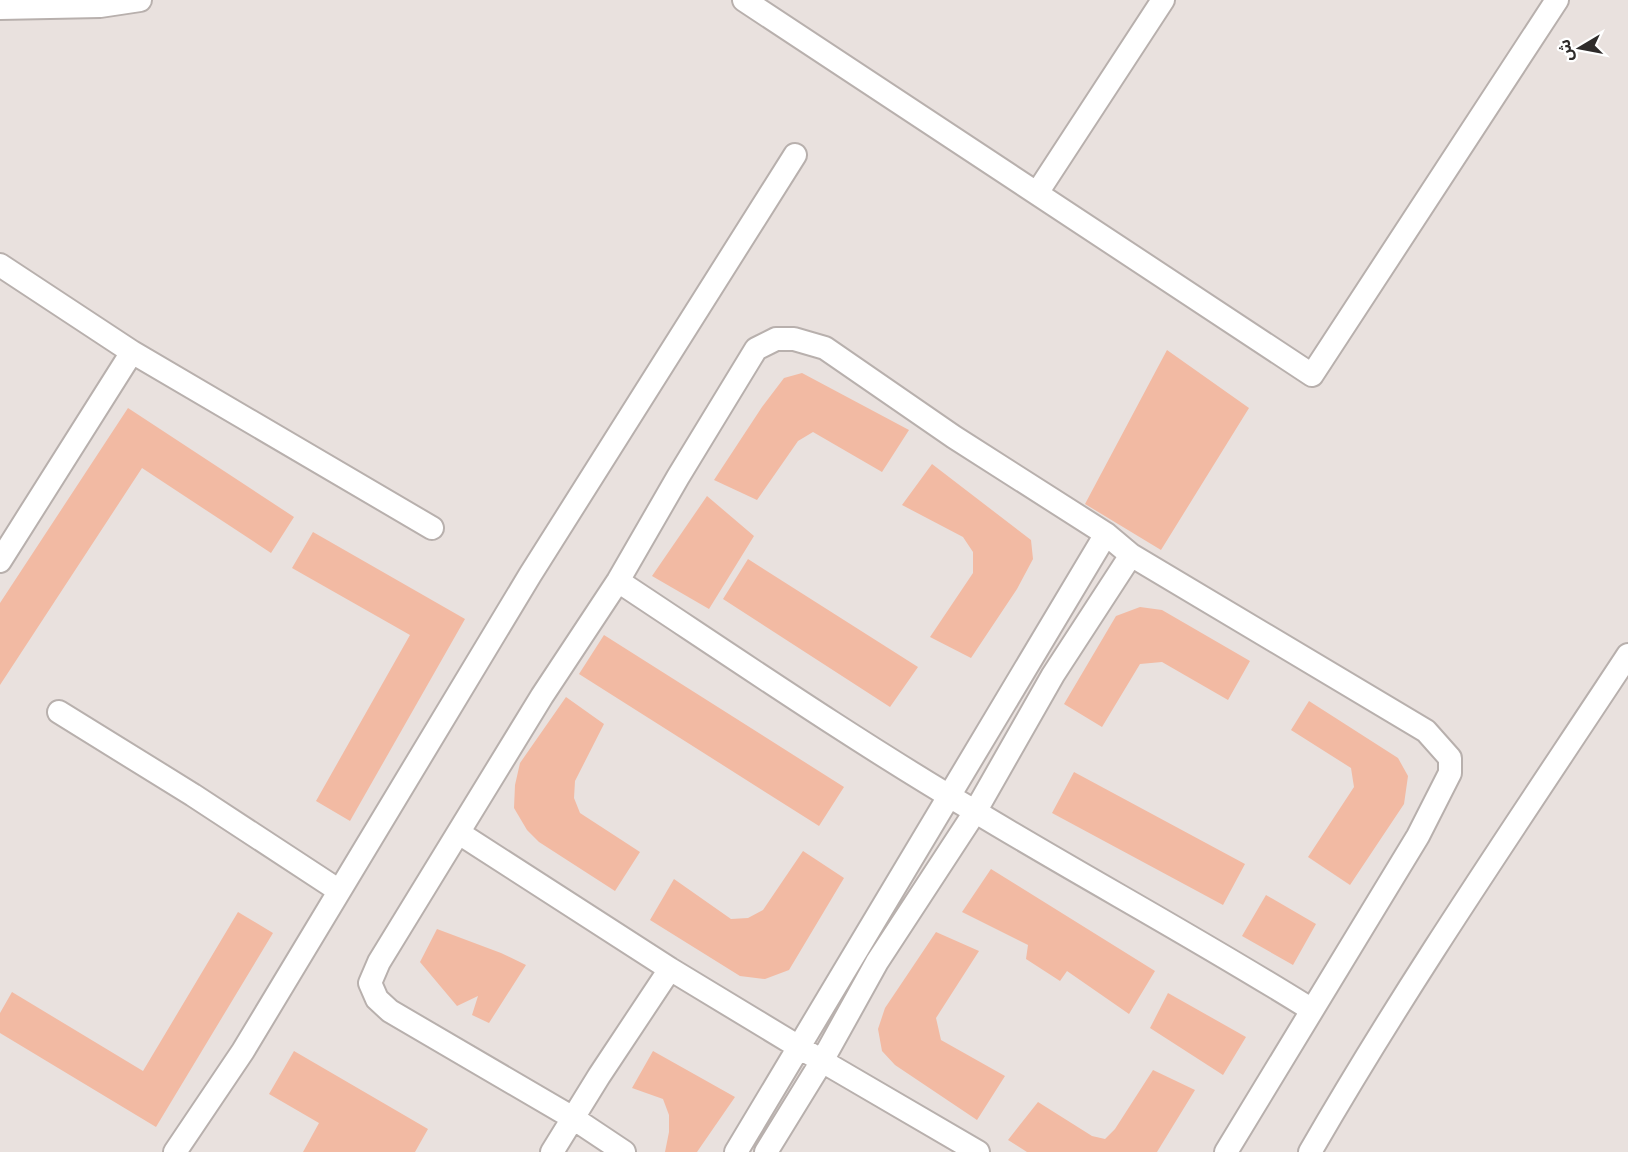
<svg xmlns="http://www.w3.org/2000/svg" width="1628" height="1152" font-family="'Asap Condensed','Noto Sans Arabic',sans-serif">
<rect width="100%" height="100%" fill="#e9e1de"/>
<path fill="#f2baa3" d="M1167,350L1249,408L1161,550L1085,504Z
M802,373L909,430L882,472L813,432L798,441L757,500L714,480L762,407L784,378Z
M128,408L294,517L271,553L142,468L0,685V603Z
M932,464L1031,540L1033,559L1017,589L971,658L930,637L973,573V552L963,537L902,505Z
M707,496L754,536L709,609L652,576Z
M313,532L465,619L350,821L316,801L410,635L292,568Z
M748,559L918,667L890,707L723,599Z
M1140,607L1162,610L1250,661L1228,700L1162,662L1140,664L1102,727L1064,704L1116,616Z
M604,635L844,787L819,826L579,674Z
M566,697L604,724L575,781L574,798L580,813L640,852L615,891L539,842L527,830L514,808L515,785L520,763Z
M1309,701L1398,758L1408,776L1404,804L1350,885L1308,857L1354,787L1351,768L1291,730Z
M1074,772L1245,864L1223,905L1052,813Z
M803,851L844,878L789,970L765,979L740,976L650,920L674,879L731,919L748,918L763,910Z
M991,869L1155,971L1129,1014L1067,971L1060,981L1026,959L1028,945L962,912Z
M1266,895L1316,924L1293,965L1242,936Z
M238,912L273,933L156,1127L0,1033V1013L12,992L143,1071Z
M437,929L501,953L526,965L489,1023L472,1015L478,996L457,1006L420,962Z
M936,932L979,951L936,1018L941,1040L1005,1076L977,1120L895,1065L882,1051L878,1029L885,1008Z
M1168,993L1246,1037L1223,1075L1150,1028Z
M294,1051L428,1129L415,1152H303L319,1123L269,1094Z
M653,1051L735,1097L697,1152H665L669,1132V1115L663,1099L632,1088Z
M1153,1070L1195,1090L1157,1152H1027L1008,1140L1038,1102L1092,1136L1105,1139L1115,1129Z"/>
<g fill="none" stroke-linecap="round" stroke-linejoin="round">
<defs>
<path id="street" d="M744,0L1312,375L1557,0
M0,8L100,6L140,0
M1037,193L1163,0
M0,265L132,352L0,561
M132,352L432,528
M618,581C736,659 854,740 976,812C1087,879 1202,941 1312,1010
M59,712L193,795L338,890
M459,833L670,969L822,1061L978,1152
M175,1152L243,1051L530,575L795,155
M552,1152L599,1076L670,969
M624,1152L573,1118L390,1011L377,999L370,983L379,962L542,696L618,581L678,477L756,349L776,339H794L825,348L954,437L1106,534L1131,555L1426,731L1450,758V773L1418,836L1226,1152
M736,1152L1106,534
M766,1152L822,1061L877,962L975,812L1053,675L1131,555
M1310,1152C1408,982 1520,819 1628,655"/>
</defs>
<use href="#street" stroke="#b8b0ad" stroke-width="26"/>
<use href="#street" stroke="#fff" stroke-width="22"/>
</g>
<g transform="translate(1580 48) rotate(260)" stroke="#ffffff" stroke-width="4.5" paint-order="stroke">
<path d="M0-4.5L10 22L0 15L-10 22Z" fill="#2e2b2a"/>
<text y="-9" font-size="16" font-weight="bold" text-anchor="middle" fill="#2e2b2a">ش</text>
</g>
</svg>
